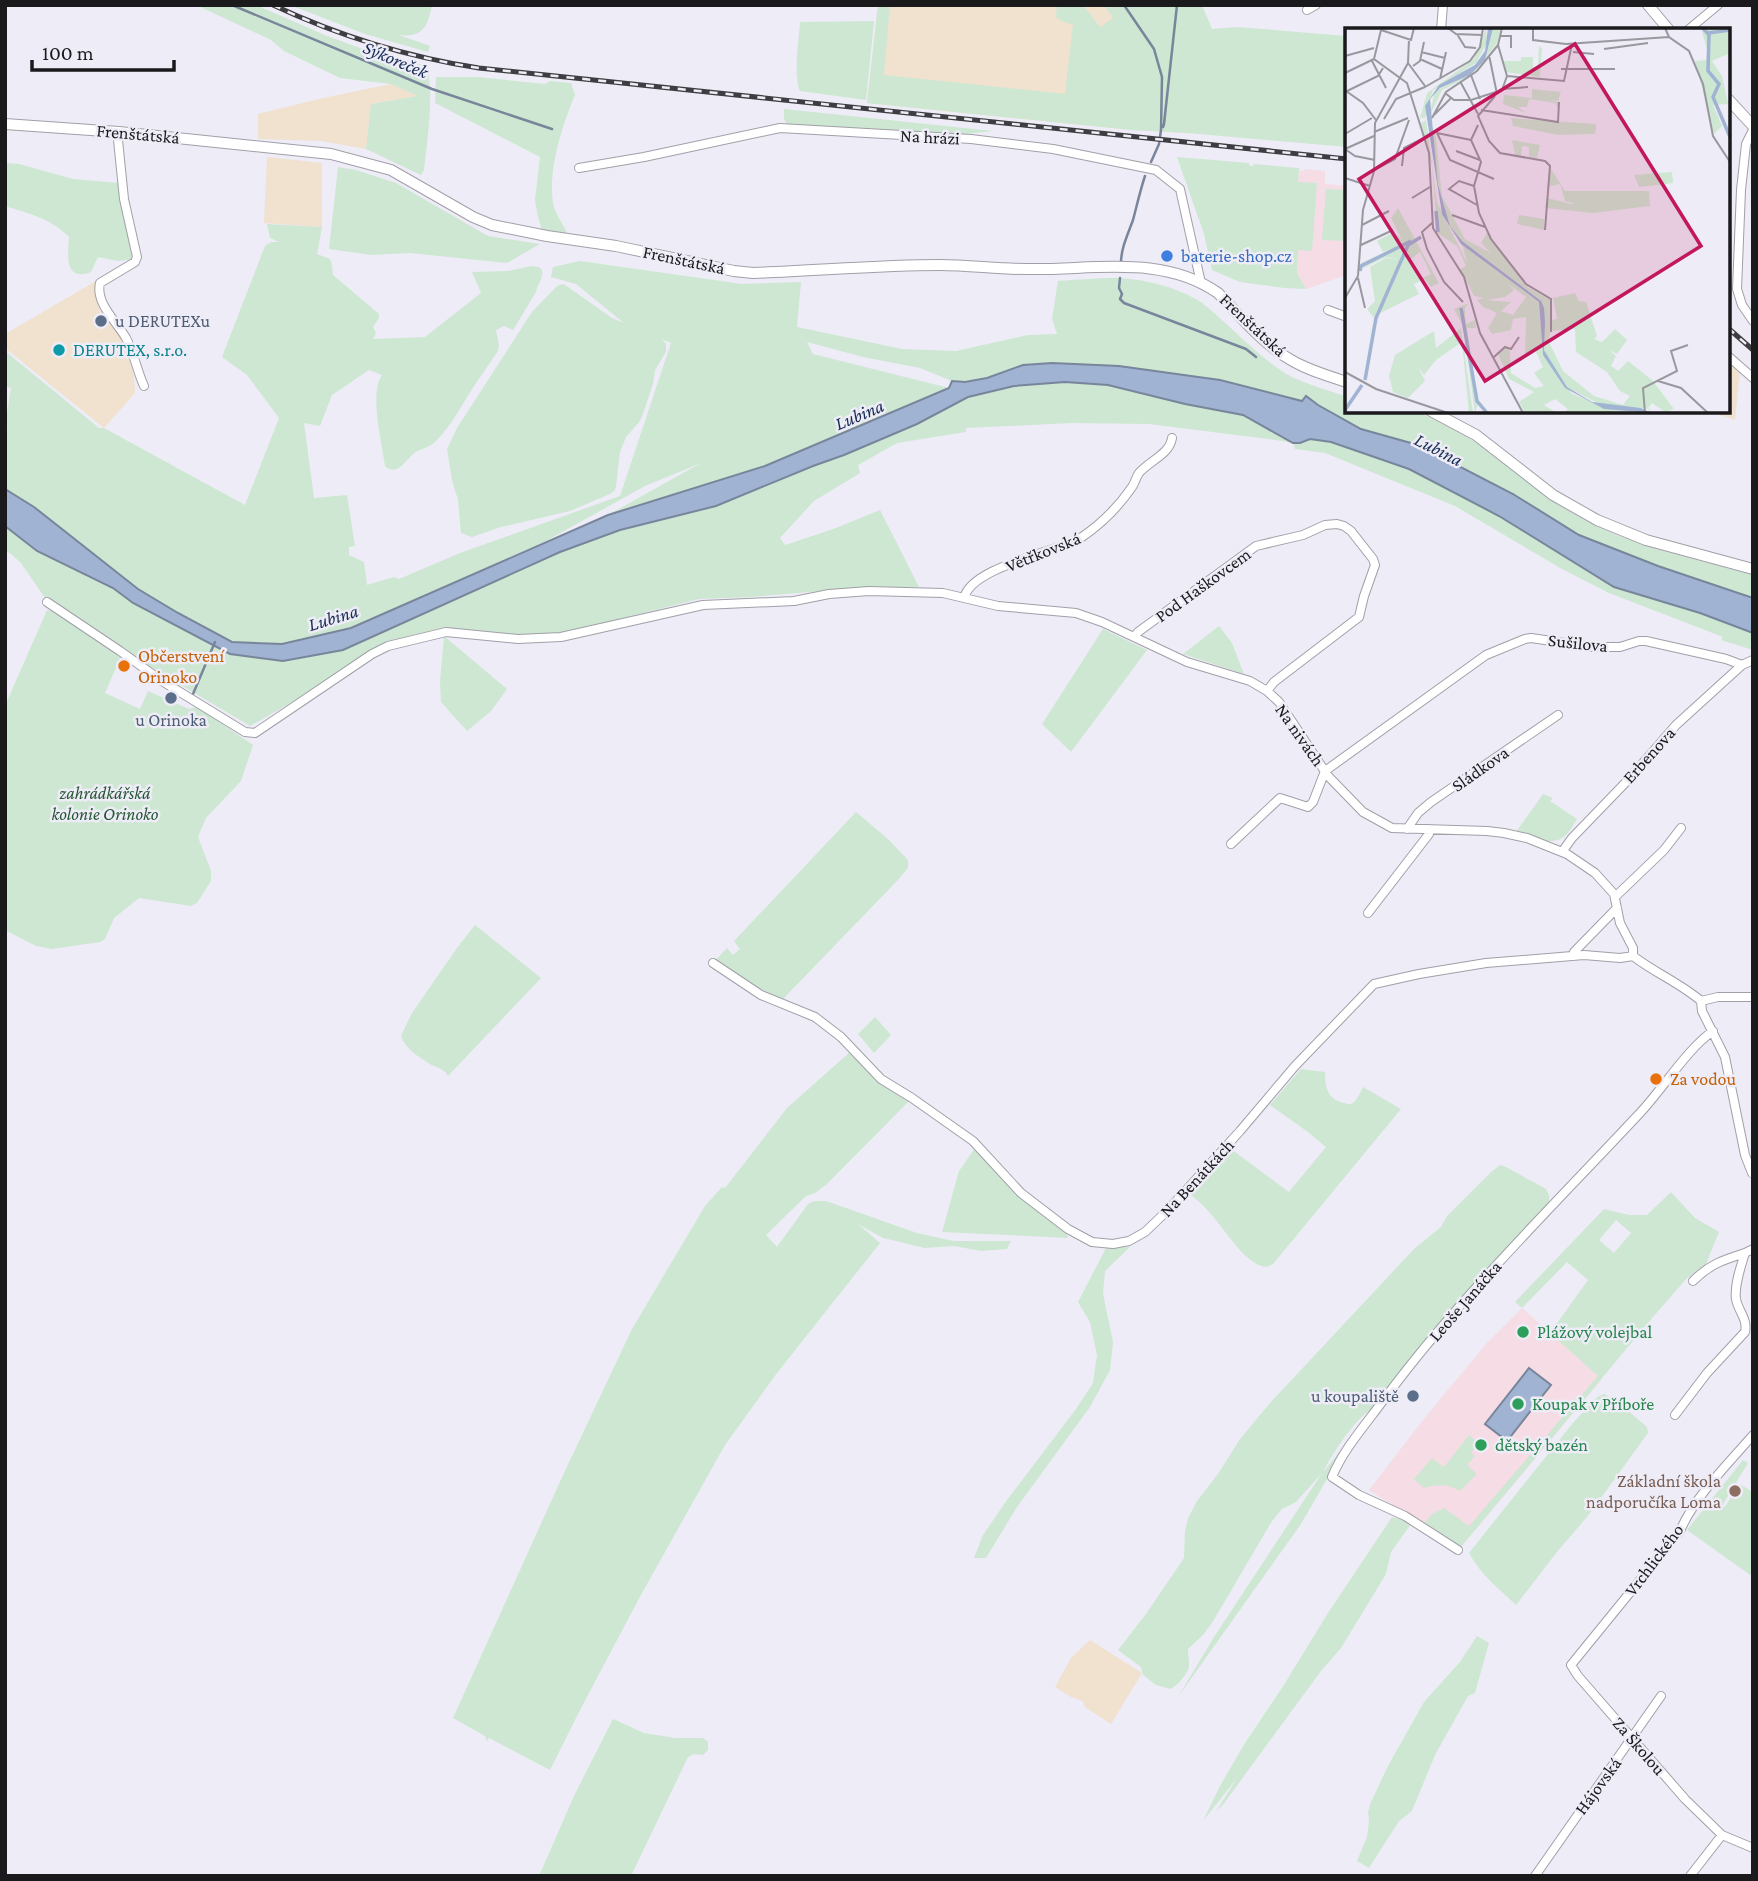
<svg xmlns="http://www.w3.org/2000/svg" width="1758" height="1881" font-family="'Crimson Pro',serif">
<rect width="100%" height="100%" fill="#eeecf6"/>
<path fill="#f5dce5" d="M1299,168L1300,171H1304L1305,169L1325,171V184L1347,186V275L1306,289L1297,273L1298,249L1294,248Z
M1522,1308L1602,1379L1460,1548L1369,1490L1427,1415L1487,1343Z"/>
<path fill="#f1e1cf" d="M878,5H1168L1187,133L1132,130L867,103Z
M391,84L420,96L371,104L366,149L321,141L258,139V114L323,98Z
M267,157L322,163V227L264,223Z
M96,281L98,302L122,338L134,376L135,393L104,428L5,348V334Z
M1728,360L1740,371L1735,420L1707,411H1728Z
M1090,1640L1142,1673L1111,1724L1085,1707L1083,1701L1071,1697L1055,1687L1071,1658Z"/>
<path fill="#cde7d2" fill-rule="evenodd" d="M196,5H256L327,36L360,48L426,66C435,89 427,143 424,170L421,175L366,149L371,104L418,96L391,84L340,78L284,51L271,40Z
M290,5H432C428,26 423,38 399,35L430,46L428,52L365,34Z
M878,5H890L884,75L1065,94L1073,24L1066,23L1056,17L1057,5H1083L1100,27L1113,18L1104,5H1202L1212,29L1237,27L1347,36V147L1187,133L1132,130L867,103Z
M874,21L866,100L800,91C793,75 799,40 800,22Z
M436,77H478L545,84L550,81L571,83L575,95C562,126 548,169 553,203C555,215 563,223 567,233L542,230L538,217L535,200L540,157L435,103Z
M784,109L993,131L945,136L787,126L784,118Z
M1177,157L1249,163L1250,166H1253L1254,164L1299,168L1298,182L1317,183L1312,251L1298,250L1297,273L1306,289L1284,288L1240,282L1212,270L1204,234Z
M5,163L19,164L73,179L118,183L133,259L118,261L98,257L91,272C64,282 68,255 69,237C50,218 30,214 5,206Z
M338,167L356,170L396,183L488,236L540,244L507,263L410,253L372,255L329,249Z
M1326,189L1347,190V241L1322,240Z
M267,224L322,227L317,254L330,259L332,265L333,275L379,314V318L373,327L376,333L373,339L425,337L481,293L472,272L508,271L532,266L539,267L542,270C544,278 537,284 536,292L513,330L504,326L496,330L499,345L498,351C488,366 477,381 467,397C458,413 448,429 435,442C428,449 418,448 411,456C404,463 396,476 385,466C382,443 369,393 382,375L369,370L332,395L320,426L304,423L314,498L347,495L355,546L349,547V555L364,562L367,585L394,577L399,579L460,553L620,496L671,343L662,339L666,344V352L655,370L653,384L643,414L640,421L626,437L620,452L616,486L615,490L610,494L570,511L501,527L472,537L461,533L458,500L452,480L447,449L457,428L532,312L557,286L563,284L568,287L612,318L624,323L576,284L551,277L553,267L580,261L742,284L801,282L797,327L902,349L956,351L1028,335L1057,334L1052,319L1058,281C1076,280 1095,278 1113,278C1142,278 1177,287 1201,302C1229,324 1260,359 1290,376C1308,385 1328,390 1347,397V411H1390L1397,413L1398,411H1414L1444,423L1467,437L1492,453L1549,499L1588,522L1617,535L1656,549L1753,575V598L1658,566L1579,535L1513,494L1418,446L1361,429L1318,405L1306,396L1302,401L1220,380L1119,366L1052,363L1023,365L987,378L965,382L952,381L920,368L863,357L807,342L813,354L949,388L765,466L608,515L701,463L645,486L546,541L351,628L282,644L232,642L178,613L138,589L34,507L5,489V430H8L5,424L11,388L5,386V351L99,428H104L245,505L279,418L247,375L222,357L265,246L271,242H279L270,238Z
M1065,382L1108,385L1185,404L1243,415L1293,443H1300L1310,439L1331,442L1409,469L1499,516L1614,587L1700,613L1753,633V650L1721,640L1723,637L1609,593L1562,569L1455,506L1325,453L1295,449L1293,443L1276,440L1149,424L1072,423L966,428V432L897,443L858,465L860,473L814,501L780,538L785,545L836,528L880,510L919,587H870L751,597L699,599L560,634L518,636L448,629L423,633L389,641L310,692L250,726L159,672L45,598L21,563L10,553L5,551V526L15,535L114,588L133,603L230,654L283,661L343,650L560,552L620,530L716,506L813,466L844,455L917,424L968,397L1014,386Z
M47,610L52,611L121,656L105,693L140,709L148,691L189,709L197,707L253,745L241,781L206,818L198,837L211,871V881L197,903L191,906L139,898L114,918L105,939L100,942L52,949L36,946L5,930V706Z
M1219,626L1232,643L1244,674L1183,654Z
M1103,629L1147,650L1071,752L1042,724Z
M444,636L507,689L491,711L467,731L441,702L440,681Z
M1543,794L1553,798L1550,801L1577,819C1573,825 1569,834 1562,838C1549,846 1529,836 1516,832Z
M856,812L888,839L908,860V868L896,882L783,999L748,983L715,961L727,948L733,955L740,949L734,941Z
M475,925L541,978L448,1076C445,1069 437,1068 430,1064C418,1057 405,1048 401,1036L412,1013L457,948Z
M875,1017L891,1035L874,1053L858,1034Z
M850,1052L885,1086L909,1101L826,1185L815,1193L806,1196L766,1235L777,1247L808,1204L814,1201H826L917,1233L953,1241H1011L1007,1249L981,1251L954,1246L925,1248L883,1238L858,1224L880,1243L777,1373L725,1445L642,1593L581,1708L550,1770L489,1738L487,1741L485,1736L453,1718L564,1473L632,1329L705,1206L722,1187L725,1188L787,1108Z
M1301,1069L1325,1072C1325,1087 1327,1099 1344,1103C1348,1104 1351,1105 1354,1102C1358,1098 1361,1091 1363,1087L1401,1109L1273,1264C1269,1266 1267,1268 1262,1266C1245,1262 1226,1232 1215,1219C1208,1210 1200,1202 1191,1195L1213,1169L1224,1162L1227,1153L1231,1149L1289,1192L1326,1147L1308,1132L1270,1105Z
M975,1148L1017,1196L1066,1233L1068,1238L942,1232L959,1171Z
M1500,1165L1506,1167L1546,1189L1549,1195V1204L1454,1306L1371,1410C1355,1418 1331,1456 1323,1472L1342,1449L1327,1479L1301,1524L1178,1697L1214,1637L1322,1473L1296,1502L1282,1509L1272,1521L1212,1623L1203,1635L1188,1649C1188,1654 1189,1658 1189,1663C1190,1673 1178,1684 1171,1689L1156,1685L1143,1675L1141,1667L1118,1650L1146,1614L1184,1558L1185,1531L1188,1518L1197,1501L1218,1474L1240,1439L1270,1403L1414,1249L1441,1227L1447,1216L1490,1173Z
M1671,1192L1695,1218L1719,1232L1706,1264L1687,1278L1653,1317L1460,1548L1423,1524L1432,1514L1444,1508L1469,1526L1598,1376L1550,1333L1588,1280L1567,1262L1522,1308L1515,1302L1604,1209L1629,1215H1647ZM1616,1220L1631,1233L1614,1253L1599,1240Z
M1130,1247L1105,1271L1103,1294L1113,1342L1110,1370L1090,1407L1017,1507L986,1558H974L983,1535L1007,1500L1076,1409L1093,1383L1097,1355L1090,1322L1078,1302L1106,1248Z
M1604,1394L1614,1399L1647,1427L1648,1433L1587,1517L1557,1552L1516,1605C1499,1589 1480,1574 1469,1553L1572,1424L1597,1397Z
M1469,1435L1476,1441L1473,1446L1475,1448L1471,1453L1475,1456L1467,1465L1477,1474L1460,1491C1448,1484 1438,1484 1424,1488L1414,1479L1432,1458L1444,1467Z
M1743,1460L1748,1463L1722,1506L1725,1507L1739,1484L1753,1492V1577L1687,1530Z
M1392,1517L1402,1520L1403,1519L1411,1524L1391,1552L1386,1574L1341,1648L1321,1671L1222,1806L1217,1810L1237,1778L1203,1821L1220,1786L1245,1743L1282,1688L1328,1613Z
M1477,1636L1489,1643L1475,1693L1468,1696L1435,1755L1412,1811L1399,1821L1369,1868L1357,1861L1367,1837L1369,1821L1368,1812L1371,1802L1388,1766L1424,1702L1460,1662Z
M613,1719L644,1733L675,1738H703L708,1742V1750L703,1755L694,1754L688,1757L631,1876H539L574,1796Z"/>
<path fill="#a1b3d2" stroke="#78859b" stroke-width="2" d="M1052,363L1119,366L1191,376L1220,380L1302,401L1306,396L1318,405L1361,429L1418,445L1513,494L1579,535L1658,566L1753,598V633L1700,613L1614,587L1499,516L1409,469L1331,442L1310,439L1300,443H1293L1243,415L1185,404L1108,385L1065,382L1014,386L968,397L917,424L844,455L813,466L716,506L620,530L560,552L343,650L283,661L230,654L133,603L113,588L37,551L5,526V489L34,507L138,589L178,613L232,642L282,644L351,628L608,515L765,466L949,388L952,381L965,382L987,378L1023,365Z
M1529,1368L1551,1385L1507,1441L1485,1424Z"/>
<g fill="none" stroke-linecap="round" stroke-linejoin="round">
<path stroke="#78859b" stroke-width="2.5" d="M232,5L432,89L552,129
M1124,5L1154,49L1162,77L1161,130L1159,144L1151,162
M1163,127L1164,124L1177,5
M1121,263C1121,248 1128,234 1133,220C1137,205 1140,191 1145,176
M1120,278L1119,288L1122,294L1120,299L1124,303L1246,349L1256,357
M193,694L215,642"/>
<defs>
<path id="street" d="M1307,10L1316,5
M1441,30L1443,5
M1688,30L1718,5
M1753,130L1746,144L1741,190L1737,289L1742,305L1753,321
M119,132L118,140L124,199L137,257L135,262L100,283C95,303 117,322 126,338C134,353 137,371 144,386
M579,168L644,157L780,128L971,139L1053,149L1156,170L1180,189L1201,283
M1328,310L1347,317
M1728,356L1753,378
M964,598C972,566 1056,553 1082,537C1101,524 1119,506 1132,487C1135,483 1136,477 1139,473C1149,461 1170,454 1172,438
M47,602L120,651L162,681L245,732L255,733L372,654L388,646L446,632L518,639L561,637L703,605L794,601L829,594L869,591L943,593L998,606L1076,613L1102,622L1187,662L1250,681L1267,691L1279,702L1328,776L1363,812L1392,828L1487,831L1504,833L1527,838L1567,854L1595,873L1614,894L1620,923L1633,948V956
M1134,637L1138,632L1256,546L1303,535L1325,525L1337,524L1344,526L1351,531L1373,559L1375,565L1364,596L1359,617L1274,682L1267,691
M1407,829L1418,813L1431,802L1558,715
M1231,844L1280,798L1308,807L1313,802L1325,771L1486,655L1525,639L1531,638L1593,647H1620L1639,641H1646L1726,659L1742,665
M1562,852L1572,838L1629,779L1676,725L1742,665L1753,660
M1615,897L1664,850L1681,828
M1368,913L1429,834L1428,829
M1574,956V952L1617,908
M713,963L761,995L815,1017L841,1037L881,1079L912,1098L973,1141L1021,1193L1068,1229L1092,1242L1113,1244L1129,1241L1145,1232L1168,1210L1240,1131L1295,1066L1374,984L1419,974L1486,963L1584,955L1620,958L1633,956C1655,973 1680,983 1701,1001L1702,1011L1725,1057L1745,1155L1752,1173
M1701,1001L1718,997H1753
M1693,1281C1710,1264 1723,1260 1745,1253
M1675,1415L1707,1373L1745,1332C1748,1319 1738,1311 1736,1299C1734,1285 1741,1266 1745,1253L1753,1249
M1753,1435C1728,1464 1695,1496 1680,1531L1571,1665L1578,1676L1685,1799L1722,1835L1753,1848
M1458,1550L1405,1516L1359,1495L1332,1477C1344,1448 1367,1423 1385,1398C1461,1296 1552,1207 1639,1114C1662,1090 1687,1049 1713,1031
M1535,1876L1661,1696
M1690,1876L1722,1835"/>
<path id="secondary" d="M1648,5L1669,30
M1728,99L1753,126
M5,124L119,132L331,154L391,170L473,217L492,225L547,236L616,246L734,271L753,273C815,271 878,265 940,265C969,265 997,269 1025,269C1090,271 1161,253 1218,293C1240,316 1263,344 1291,360C1308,370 1328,376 1347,382
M1431,411L1476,435L1553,495L1597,520L1646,540L1753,569"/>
</defs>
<use href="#street" stroke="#a19fa8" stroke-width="10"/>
<use href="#secondary" stroke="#a19fa8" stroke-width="12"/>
<use href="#street" stroke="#fff" stroke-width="8"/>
<use href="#secondary" stroke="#fff" stroke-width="10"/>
<defs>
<path id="rail" d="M273,5C339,36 407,57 479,68L1347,159
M1728,328L1753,350"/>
</defs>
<use href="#rail" stroke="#3e3d41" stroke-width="5"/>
<use href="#rail" stroke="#eeecf6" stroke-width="2.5" stroke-dasharray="8" stroke-linecap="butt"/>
</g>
<circle fill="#3f7fe0" stroke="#eeecf6" stroke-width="2.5" cx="1167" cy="256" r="7"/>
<g fill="#5c6f8a" stroke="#eeecf6" stroke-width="2.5">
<circle cx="101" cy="321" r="7"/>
<circle cx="171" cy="698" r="7"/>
<circle cx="1413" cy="1396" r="7"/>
</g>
<circle fill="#0f9aa8" stroke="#eeecf6" stroke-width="2.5" cx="59" cy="350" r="7"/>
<g fill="#e8710a" stroke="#eeecf6" stroke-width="2.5">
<circle cx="124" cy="666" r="7"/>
<circle cx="1656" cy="1079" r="7"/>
</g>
<g fill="#2e9e5b" stroke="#eeecf6" stroke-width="2.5">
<circle cx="1523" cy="1332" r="7"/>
<circle cx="1518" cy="1404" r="7"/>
<circle cx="1481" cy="1445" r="7"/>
</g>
<circle fill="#8d6e63" stroke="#eeecf6" stroke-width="2.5" cx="1735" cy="1491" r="7"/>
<g text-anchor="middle" stroke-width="5" stroke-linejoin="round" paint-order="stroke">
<g font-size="18" fill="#1a191c" stroke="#eeecf6">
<text transform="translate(138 134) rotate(5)" y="6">Frenštátská</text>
<text transform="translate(930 137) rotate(3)" y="6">Na hrázi</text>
<text transform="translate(684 260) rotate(12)" y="6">Frenštátská</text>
<text transform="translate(1253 325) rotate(43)" y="6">Frenštátská</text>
<text transform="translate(1043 552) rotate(-22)" y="6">Větřkovská</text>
<text transform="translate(1203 585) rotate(-36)" y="6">Pod Haškovcem</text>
<text transform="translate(1578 643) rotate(6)" y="6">Sušilova</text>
<text transform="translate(1300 735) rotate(55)" y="6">Na nivách</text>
<text transform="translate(1649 755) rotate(-48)" y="6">Erbenova</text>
<text transform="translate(1480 769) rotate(-35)" y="6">Sládkova</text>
<text transform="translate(1197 1178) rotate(-47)" y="6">Na Benátkách</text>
<text transform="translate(1465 1301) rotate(-49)" y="6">Leoše Janáčka</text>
<text transform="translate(1654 1560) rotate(-53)" y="6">Vrchlického</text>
<text transform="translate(1639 1746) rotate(49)" y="6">Za Školou</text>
<text transform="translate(1598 1786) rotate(-54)" y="6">Hájovská</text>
</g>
<g font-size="18" fill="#366cbe" stroke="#eeecf6" text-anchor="start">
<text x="1181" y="262">baterie-shop.cz</text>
</g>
<g font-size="18" fill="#4e5e75" stroke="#eeecf6" text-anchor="start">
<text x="115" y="327">u DERUTEXu</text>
<text x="171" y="726" text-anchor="middle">u Orinoka</text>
<text x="1399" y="1402" text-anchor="end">u koupaliště</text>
</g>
<g font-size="18" fill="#0d838f" stroke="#eeecf6" text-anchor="start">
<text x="73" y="356">DERUTEX, s.r.o.</text>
</g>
<g font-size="18" fill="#c56008" stroke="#eeecf6" text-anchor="start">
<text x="138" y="662">Občerstvení<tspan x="138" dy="21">Orinoko</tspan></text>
<text x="1670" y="1085">Za vodou</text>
</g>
<g font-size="18" font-style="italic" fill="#255633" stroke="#eeecf6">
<text x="105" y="799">zahrádkářská<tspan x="105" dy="21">kolonie Orinoko</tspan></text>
</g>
<g font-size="18" fill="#27864d" stroke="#eeecf6" text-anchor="start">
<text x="1537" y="1338">Plážový volejbal</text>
<text x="1532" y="1410">Koupak v Příboře</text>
<text x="1495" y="1451">dětský bazén</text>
</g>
<g font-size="18" fill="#785e54" stroke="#eeecf6" text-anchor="end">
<text x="1721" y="1487">Základní škola<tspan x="1721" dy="21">nadporučíka Loma</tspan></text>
</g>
<g font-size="19" font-style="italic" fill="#172c55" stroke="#eeecf6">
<text transform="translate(396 59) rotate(23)" y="7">Sýkoreček</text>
<text transform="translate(859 414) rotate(-23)" y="7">Lubina</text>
<text transform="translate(1439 449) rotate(27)" y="7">Lubina</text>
<text transform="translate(333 617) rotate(-17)" y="7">Lubina</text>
</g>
</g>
<g transform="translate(1345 28)">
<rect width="385" height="385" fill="#eeecf6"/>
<path d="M141,0L142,15L131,35L88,62L80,90H75L82,65L129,31ZM148,0H156L152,15L135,37L131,42L119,51L97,62L84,89L90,63L125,47L140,32ZM356,0H385V25L367,33L377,48L383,76L368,77L377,98L369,106L350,33L361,32L363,25ZM194,18L197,20L195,49L161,44L157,33H176V29H188V39L193,40ZM187,61L216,64L213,73L203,72L213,74V80L210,75L184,71L182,79H173L181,85L158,76L159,67L187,70ZM166,90L251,96V101L250,106L213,107L168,98ZM84,91L91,109L97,168L120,211L146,225L136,215L142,205L183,259L206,272L207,292L212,291L208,270L230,265L234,273L241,274L252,308L249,311L257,314L270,301L282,312L272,326L264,322L271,328L266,338L273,343L283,333L307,352L329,381L320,384L307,375L303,380L308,385L301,380L258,378L222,359L199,322L196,273L117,213L105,198L93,157ZM230,301L231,324L262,344L275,363L285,368L278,377L249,368L218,343L203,312L206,303ZM81,92L92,174L122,235L117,216L194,274L198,327L227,366L269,382L299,385H218L223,381L210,371L199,377L212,385L179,383L174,374L189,364L164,351L153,326L161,319L165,323L166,345L190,360L199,358L189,345L198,339L190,322L180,329L181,289L168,291L166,302L147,306L143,300L152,285L138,279L132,272L138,270L129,268L115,241L121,238L112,218L92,205L87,139L76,95ZM163,256L181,269L168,287L156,283L166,274L142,272L160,269L169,262ZM167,112L195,117L192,130L184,129V119L177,118L176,128L170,127ZM206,141L220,163H304L305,178L248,185L200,180L202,170L227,176L228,175L220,173L215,156L202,159ZM327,144L328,155L305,158L294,159L289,147ZM53,180L94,255L86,259L80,251L69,256L74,266L35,285L33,281V285L24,309L30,291L22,281L30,273L25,239L41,230L54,232L41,229L16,241V235L52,219L38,224L32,213L49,204L57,212L46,190ZM75,224L86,246L75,251L65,232ZM174,187L199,191V202L172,196ZM124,275L120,280L121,296L130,292L131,300H122L129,348L133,371L144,385L133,376L130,385L118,298L109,281ZM116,300L128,385H124L117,314L91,332L79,347L73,339L80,353L63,370L48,364L44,348L50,327L89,303L91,320Z" fill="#cde7d2" fill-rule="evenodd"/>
<path d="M143,0H148L140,32L125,47L95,60L85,71L93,157L105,198L117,213L196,273L199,280L200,294L199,322L222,359L247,374L296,380L306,385L259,381L220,360L198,327L194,274L116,216L97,186L80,78L94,57L130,37L140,23Z" fill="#a1b3d2"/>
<path fill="none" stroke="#a1b3d2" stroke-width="3.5" d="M358,0L364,7L363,43L374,56L368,69L385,109M363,5L385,2M91,183L93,204M15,243L16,238L66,213M116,280L132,373L142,385M20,352L31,290L63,217L76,209M0,382L17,357"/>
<path fill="none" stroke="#99989f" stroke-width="2" d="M103,0L111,6L137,7M188,0V12L221,16L324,9M320,0L324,9L344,23L358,56L368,108L385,134M36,2L29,31L62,55L84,125L88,200L119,249L135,305L178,385M36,2L66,12L69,0M112,6L120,19L131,20M156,8H166V20M259,21L303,15M76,24L100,30M228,24L249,26M144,27L152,66M0,28L29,20M75,31L97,41M27,33L41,60M63,35L80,58M68,38L75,33L79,14M216,41H270M0,45L29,31M126,47L135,71M162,48L219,53L227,16M95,51L101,24M116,55L133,86M80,59L125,33L135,19L138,0M157,61L183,59M1,63L18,75L31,92M0,64L33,48L38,40M100,65L109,72H126L157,62L162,48L153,17M150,68L133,88L144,113L155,125L200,133L205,138L200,202M136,82L213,94L214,74M89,87L106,70M87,90L101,64L132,43L153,17L157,0M39,91L51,71L80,59M133,97L126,112L136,134L129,158L134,185L146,211L181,256L206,271V304M29,104L63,90M92,105L105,132L149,151M92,105L126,112M0,106L27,90M0,121L10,128L30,132M0,121L29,108M111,123L135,132M57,138L59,120L79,110M29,142L50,131L64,92M0,150L25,158M129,158L114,153L104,161L132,177M67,170L85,159M107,187L140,199M87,195L77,204L82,221L99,254L118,274M17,197L44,183M16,217L48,202M13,250L20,280M0,270L13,248L18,182L29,143L30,95L63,35L64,11M149,329L160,319L166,321L174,309M0,344L31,361L103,385M313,353L336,360L363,385M300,385L298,360L332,343L326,323L343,317"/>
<path fill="#c2185b" fill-opacity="0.15" stroke="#c2185b" stroke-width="3.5" d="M230,16L356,218L140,353L14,151Z"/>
<rect width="385" height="385" fill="none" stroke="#1a191c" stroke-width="3.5"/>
</g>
<rect width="1758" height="1881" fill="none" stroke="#1a191c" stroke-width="14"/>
<path d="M32 60v10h142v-10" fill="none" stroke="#1a191c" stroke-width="3.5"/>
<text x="42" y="60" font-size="21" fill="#1a191c" stroke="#eeecf6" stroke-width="5" paint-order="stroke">100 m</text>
</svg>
